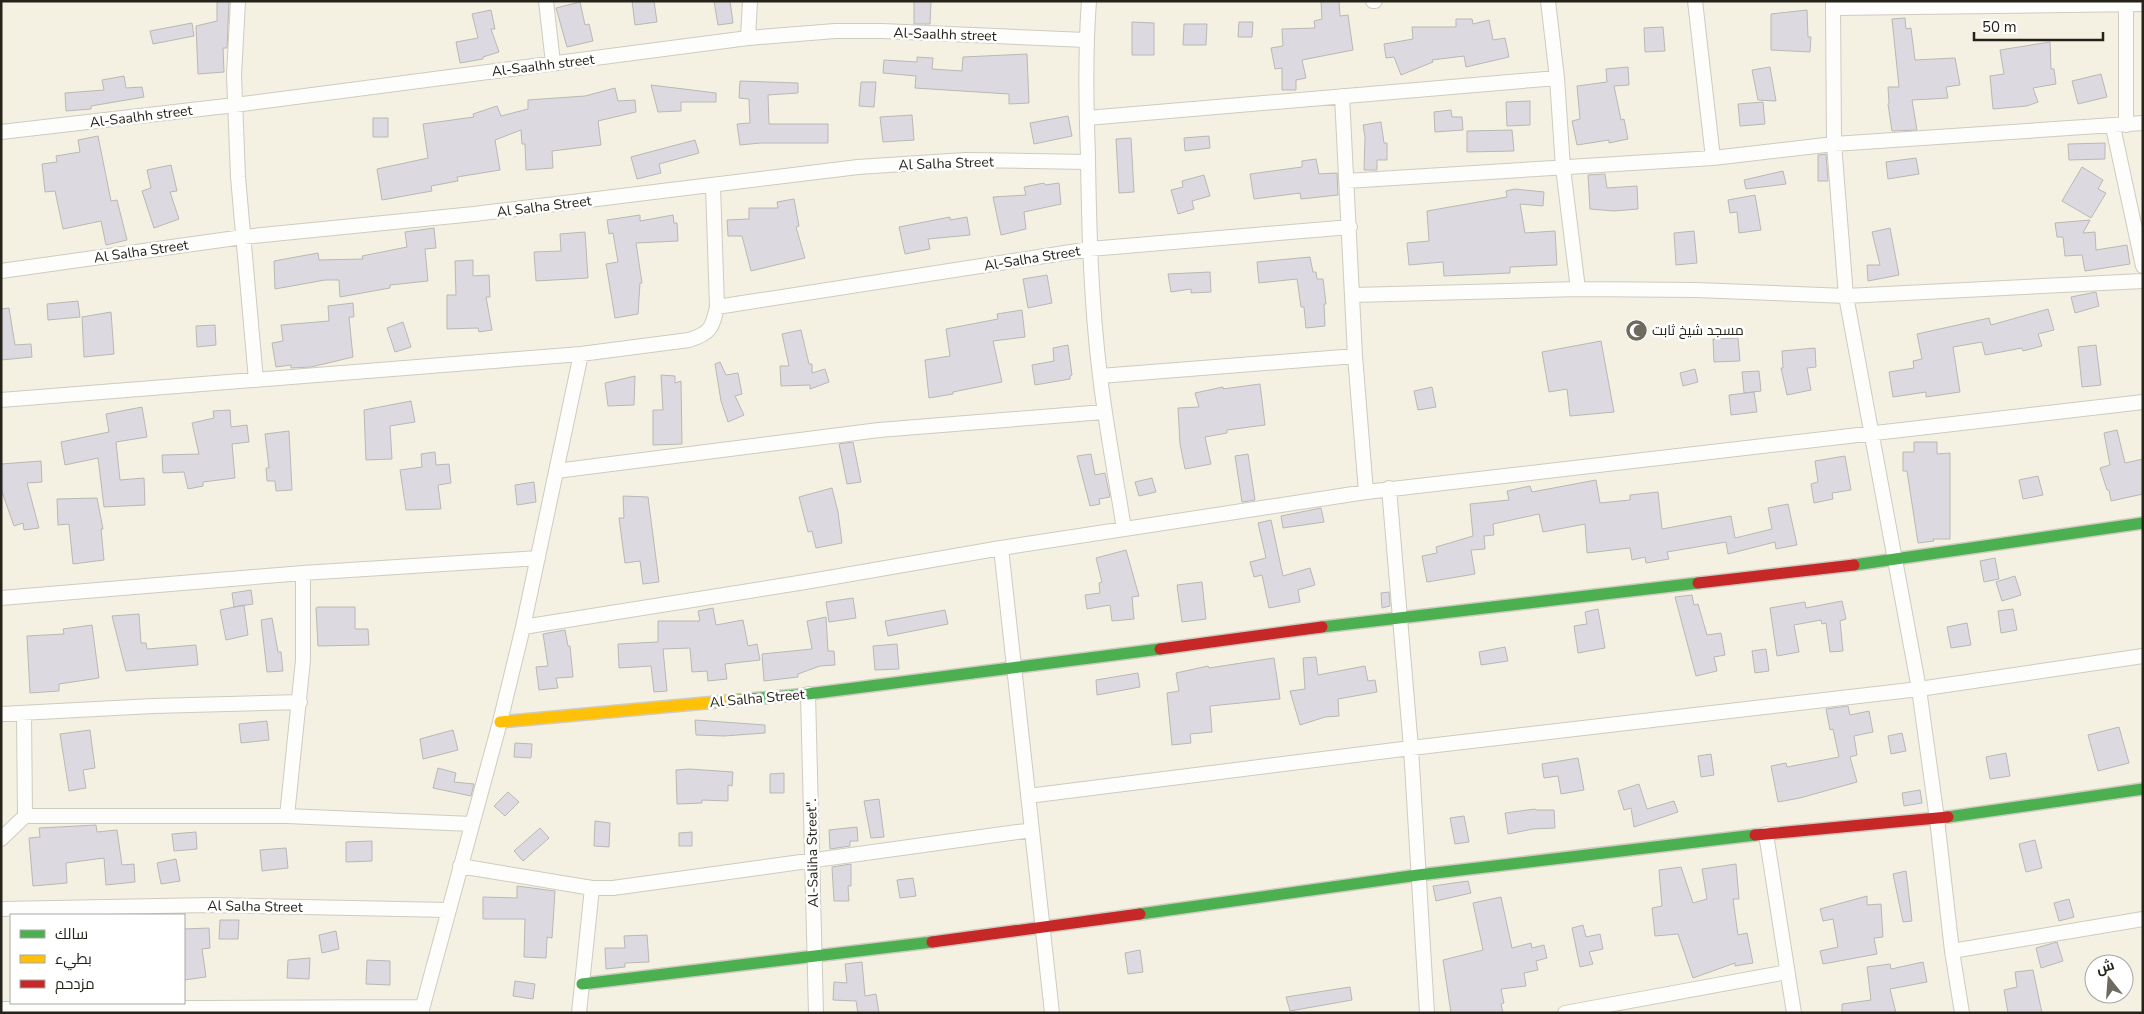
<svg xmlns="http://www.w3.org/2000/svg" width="2144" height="1014" font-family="'Nunito Sans',Cairo,sans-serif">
<rect width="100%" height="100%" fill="#f4f1e2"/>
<path fill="#dcd9e1" stroke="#bab8b5" d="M217,1H229L227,48H223L224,72L198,74L196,26L217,21Z
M632,1H654L657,22L635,25Z
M714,1H730L733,23L718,25Z
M914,1H931L930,24H914Z
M1321,1H1339L1340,16L1348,15L1353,50L1302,60L1306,78L1296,80V90H1282V68L1275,69L1271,48L1283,46L1282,29L1315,28L1314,21L1322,19Z
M580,2L585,25L589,24L593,41L567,47L556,8Z
M491,10L495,29H491L499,52L483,57V59L460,63L456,42L478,38L472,14Z
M1807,10L1808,37H1811L1810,52L1771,50V14Z
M1905,18L1906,29L1911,28L1915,60L1955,58L1960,85L1946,87L1948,98L1912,100L1917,130L1892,131L1888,104L1889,103L1888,87H1899L1892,19Z
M1456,19H1472L1473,24L1489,20L1493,40L1505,38L1509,57L1466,67L1464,56L1432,60L1433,62L1401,75L1394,57L1386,58L1384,44L1413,39L1412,27H1456Z
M1132,22L1154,23V55H1132Z
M1239,22H1253L1252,37H1238Z
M192,23L194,36L153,44L150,31Z
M1184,24H1207L1206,45H1183Z
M1663,27L1665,51L1645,52L1644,28Z
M2050,42L2051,69H2054L2056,84L2033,88L2038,102L2027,106L1993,109L1990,76L2004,74L2000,50Z
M1027,54L1029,103L1009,104V94L915,88L916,76L883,73L884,60L917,62V57L933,58L932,69L962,71L963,57Z
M1628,67L1629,85L1614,86L1621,120L1624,119L1628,139L1609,143V140L1577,145L1572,121L1580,119L1577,86L1607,82L1606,69Z
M1770,67L1776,101L1758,100L1752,70Z
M2101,74L2107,97L2078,104L2072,81Z
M124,76L126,88L142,87L144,97L91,106V109L66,111L65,93L104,90L102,80Z
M740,81L798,83V93L768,95L769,124H828V143H760L740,145L737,124L750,123L749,99L739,98Z
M861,82H876L874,107L859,106Z
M651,85L716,93V102H681V111L658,112Z
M615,88L618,101L635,100L636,112L598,121L601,145L552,151L553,168L526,170L525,144H522L521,130L495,140L500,170L457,177L458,181L431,186L432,191L382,200L377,169L428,158L423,124L474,117L473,114L497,106L501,116L528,109V100L585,96Z
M1530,101V125L1507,126L1506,102Z
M1763,102L1765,124L1740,126L1738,104Z
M1451,110L1452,117H1462L1463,130L1435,132L1434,112Z
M912,115L914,140L883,142L880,117Z
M1068,116L1072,136L1034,144L1030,123Z
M373,118H388V137H373Z
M1381,122L1384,143H1387V160H1377V170H1364L1365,137L1363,125Z
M1512,130L1514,151L1467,152V131Z
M98,136L111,201L117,200L127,240L106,245L101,221L63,229L55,191L45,192L42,164L57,162L56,156L80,152L78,140Z
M1209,136L1210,148L1185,151L1184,138Z
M1131,138L1134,192L1119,193L1116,139Z
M695,140L699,153L659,164L661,173L637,179L631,157Z
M2105,143V159L2069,160L2068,144Z
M1826,154L1828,181H1818V155Z
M1916,158L1919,174L1888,179L1886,162Z
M1316,159L1319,174L1337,173L1338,195L1301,199L1300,193L1254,199L1250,174L1302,167V161Z
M171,165L177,191L170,192L179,219L154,228L142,191L151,188L147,170Z
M2082,167L2103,180L2098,189L2106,193L2091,218L2062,201Z
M1783,171L1786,184L1746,189L1744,180Z
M1605,174L1607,188L1637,186L1638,209L1614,211L1590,209L1588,175Z
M1204,175L1210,196L1192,201L1194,209L1178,214L1171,190L1183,187L1182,181Z
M1044,183L1045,185L1059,183L1061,204L1024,212L1026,229L1001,235L993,197L1026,195L1024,187Z
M1515,189L1544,192L1543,206L1520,204L1525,233L1555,231L1557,265L1510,267V273L1444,276L1443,262L1409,265L1407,243L1429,241L1427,211L1507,197L1506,191Z
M1755,195L1761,230L1739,233L1737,212L1730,213L1728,200Z
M794,199L799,226L796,227L805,258L751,271L742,236H728L727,220L749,219V208H778L777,202Z
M640,215V221L673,215L674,223H677L678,241L636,243L642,283H640L638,314L615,318L606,264L618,262L613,233L609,234L607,220Z
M950,217V220L967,217L970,235L928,239L930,249L905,254L899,227Z
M2090,220L2083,233L2095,232L2096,250L2127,245L2130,264L2085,271L2082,255L2065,256L2063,237H2057L2055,223Z
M434,228L436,248L425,249L428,281L390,285V288L340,297L339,280H325L275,289L274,261L318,253L319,260L363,259L362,256L407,247L405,232Z
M1890,228L1899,275L1868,281L1867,265H1880L1872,232Z
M1694,231L1697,263L1676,265L1674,233Z
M585,232L588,278L536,281L534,252L561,251L560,234Z
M1310,257L1313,272H1316L1317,279H1323L1326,304H1324L1325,326L1306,328L1304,307H1301L1297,279L1259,283L1257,262Z
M473,260V276L489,275L490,297H486L492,330L479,332L478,328L447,329V295H456L455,261Z
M1210,272L1211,292L1191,293V289L1171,292L1168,274Z
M1047,275L1052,303L1028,308L1023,279Z
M2096,292L2099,306L2075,313L2071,297Z
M78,301L80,317L48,320L47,304Z
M353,303L354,317H349L353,357L311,367L291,368V365L276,367L272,343L283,341L281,325L329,321L328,306Z
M9,308L15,345L31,344L32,357L1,360V309Z
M2048,309L2054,330L2038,334L2042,346L2023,351L2022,348L1985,355L1982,342L1953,347L1960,392L1926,397V392L1893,397L1889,372L1914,368L1913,361L1922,359L1917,334L1989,318L1991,325Z
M1022,310L1025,337L993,341L1002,382L953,392V394L929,398L925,360L950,356L946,329L998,319L997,314Z
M111,312L114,354L84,357L82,317Z
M403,322L411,347L395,352L387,328Z
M215,325L216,345L197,347L196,326Z
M801,330L809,364H812V373L825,369L829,382L810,389V385L781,386L780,366H789L782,334Z
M1738,338L1740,361L1714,362L1713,339Z
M1601,341L1614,412L1570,416L1567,389L1549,392L1542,352Z
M1068,345L1072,375L1070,376V379L1035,385L1032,365L1054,361L1053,348Z
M2096,345L2101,385L2082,387L2078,347Z
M1815,348L1816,367L1807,368L1811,390L1787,395L1781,368H1783L1782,351Z
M720,362L726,375L738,373L742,394L735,396L744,415L728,422L721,401L715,364Z
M1695,369L1698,382L1683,386L1680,373Z
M1759,371L1761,391L1744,393L1742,372Z
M661,375L675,376V383L681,381L682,444L653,445V410H663Z
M635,376L634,405L608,406L605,383Z
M1260,384L1265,425L1227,430V433L1205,437L1211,464L1185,469L1180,444L1178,408L1199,407L1195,393L1223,387V389Z
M1432,387L1436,407L1418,410L1414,391Z
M1754,392L1757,412L1731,415L1729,395Z
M411,401L415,422L390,426L392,459L366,460L364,410Z
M142,407L147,437L116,442L120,480L144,478L145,505L104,507L98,458L65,465L61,442L109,432L106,414Z
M230,410L231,427L247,425L249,442L232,444L235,478L203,482V486L188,489L184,472L163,473L162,455L199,454L192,423L214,418L213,411Z
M2117,430L2125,463L2143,459V494L2111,501L2109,490H2107L2100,468L2110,465L2104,433Z
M289,431L292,490L276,491L275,481H267L266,468H269L265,434Z
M853,442L861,482L847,484L839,444Z
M1914,442H1937V454L1950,453V539H1933L1934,541L1918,543L1907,471H1903V452H1914Z
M435,452L436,465L449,464L451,483L438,485L441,509L406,510L400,470L422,467L421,454Z
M1091,454L1095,475L1105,473L1110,497L1099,499L1100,504L1090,506L1077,456Z
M1248,454L1255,500L1242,502L1235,456Z
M1845,456L1851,490L1832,493L1833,499L1814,503L1811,484L1818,482L1815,461Z
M41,461L42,482L27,483L39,528L24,530L23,523L14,526L1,489V464Z
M2038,476L2043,495L2023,499L2019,480Z
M1152,478L1156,492L1139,496L1135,482Z
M1596,480L1600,503L1630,500V495L1658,492L1662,529L1731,516L1735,538L1772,529L1768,508L1788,504L1797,545L1776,549L1775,542L1728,554L1726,542L1667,552L1669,559L1646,563L1645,557L1632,560L1630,548L1587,553L1585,524L1543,532L1539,514L1493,524L1494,535L1484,536L1485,549L1471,550L1475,574L1427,582L1422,556L1437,553L1436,547L1473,536L1470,504L1509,500L1507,491L1530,486L1532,492Z
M534,482L536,502L517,505L515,485Z
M832,488L838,512L842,543L816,548L812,531L808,532L799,497Z
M623,496L648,497L659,582L643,584L640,561L625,563L619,518H624Z
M97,498L103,529H101L104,560L73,564L69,524L58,525L57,499Z
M1321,508L1324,522L1283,528L1281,516Z
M1271,520L1283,576L1310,568L1315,585L1298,590L1300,602L1269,608L1262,575L1254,577L1250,562L1266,558L1258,523Z
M1126,550L1139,596L1132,597L1134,619L1112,621L1110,605L1087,609L1085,595L1100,593L1099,583L1102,582L1096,558Z
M1995,558L1999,579L1984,582L1980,561Z
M2015,576L2021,595L2002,601L1996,582Z
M1202,582L1206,619L1182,622L1177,585Z
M251,590L253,604L234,607L232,593Z
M1389,592L1390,606L1382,608L1381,593Z
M1692,595L1694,605L1698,604L1707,635L1721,633L1725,655L1714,657L1717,671L1696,676L1675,597Z
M853,598L856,618L829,622L826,602Z
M1842,601L1846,619L1840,621L1843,651L1830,652L1826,623L1822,624L1821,620L1794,625L1799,652L1777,656L1770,608L1805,602L1806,608Z
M244,605L248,635L226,640L220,610Z
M318,607H355V629H368L369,645L318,646L316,608Z
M713,608L716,625L743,620L748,646L757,644L760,660L725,664L727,679L708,681L707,671L692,672L690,648L663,649L667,691L654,692L651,666L619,668L618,644L658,642V621H700L698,611Z
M1598,609L1605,648L1578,653L1574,626L1587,624L1585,612Z
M2013,609L2017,630L2001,633L1998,611Z
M945,610L948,624L888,636L885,621Z
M139,614L141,643H146L147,649L196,645L198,665L126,671L112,616Z
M826,617L828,651H834L835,665L820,666L798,674V677L764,681L762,654L812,649L807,621Z
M272,618L278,652H281L283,671L267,672L261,620Z
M1967,623L1971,645L1951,648L1947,627Z
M92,625L99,678L59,684V691L30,693L27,636L64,634L63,629Z
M565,630L568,646H570L573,677L556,678L558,688L539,690L536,667L548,666L543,634Z
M897,644L899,669L875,670L873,646Z
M1505,647L1508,661L1481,665L1479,652Z
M1766,649L1769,671L1755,673L1752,651Z
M1316,657L1318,675L1365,666L1368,681L1375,680L1377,692L1338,699L1339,716L1325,717L1300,725L1290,691L1305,689L1303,658Z
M1274,658L1280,699L1210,706L1212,732L1190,734L1191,743L1172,745L1167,693L1179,691L1176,673L1208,666L1209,668Z
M1138,673L1140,687L1097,695L1096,680Z
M1848,706L1850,715L1869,711L1873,732L1854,736L1857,755L1850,757L1857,782L1800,798L1778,802L1771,766L1786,763L1787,767L1839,757L1833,729L1830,730L1826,709Z
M695,720L765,725V733L724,736L696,735Z
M267,721L269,740L241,743L239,724Z
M2119,727L2129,763L2098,771L2088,735Z
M90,730L95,768L83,770L86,788L69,791L60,734Z
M453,730L458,750L423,759L420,739Z
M1902,733L1906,751L1891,754L1888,736Z
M515,743L532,744L531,758L514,757Z
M2006,753L2010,776L1990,779L1986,757Z
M1711,754L1714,775L1701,777L1698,756Z
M1578,758L1584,790L1561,794L1558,776L1544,778L1542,764Z
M438,768L456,773L454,782L474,784L471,796L433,788Z
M689,769L733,772L732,786L728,785V801L702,800V803L677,804L676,770Z
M784,773V793H770V774Z
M1639,784L1647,809L1674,801L1678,812L1634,827L1631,808L1624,810L1618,791Z
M1920,790L1922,803L1904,806L1902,793Z
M508,792L519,802L505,816L494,806Z
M879,799L884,837L871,838L864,801Z
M1535,809L1536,810H1554L1555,828L1533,829L1508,834L1505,813Z
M1464,816L1469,842L1455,844L1450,818Z
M595,821L610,823L609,847L594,846Z
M96,825L97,832L117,830L122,865L134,864L135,882L106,885L104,858L66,863L67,883L33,886L29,838L40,837L39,828Z
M857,827L858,841H850V846L830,849L829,830Z
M540,828L549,838L523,861L514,851Z
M196,832L197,849L174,851L172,834Z
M692,832V846H679V833Z
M2035,840L2042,868L2026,872L2019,844Z
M372,841V861L346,862V842Z
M286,848L288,868L262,871L260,850Z
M176,859L180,881L161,884L157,863Z
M851,864V886H848L849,901H834L832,867Z
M1736,864L1739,899H1733L1738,935L1747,933L1753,963L1735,966V963L1693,978L1678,934L1655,936L1652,908L1662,906L1659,870L1681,867L1693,903L1707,899L1702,869Z
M1906,871L1912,921L1903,922L1893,874Z
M913,878L916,896L900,898L897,880Z
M1468,881L1471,893L1436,901L1433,886Z
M517,886L555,891L552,938L547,937L546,958L524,957L525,919H483V897L517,898Z
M1867,896V905L1881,904L1883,937L1874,938L1877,954L1823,964L1820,951L1838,947L1833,919L1823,921L1820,909Z
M1501,897L1512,948L1531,943L1532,948L1544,945L1547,958L1536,961L1538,970L1524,973L1526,986L1501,989L1504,1003L1501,1004L1503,1013H1451L1443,960L1483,950L1473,903Z
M2069,899L2074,917L2059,921L2054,903Z
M220,920H239L238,939H219Z
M1583,925L1586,937L1600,934L1603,949L1589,952L1593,964L1580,967L1572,928Z
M209,928L210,948L202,949L206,977L184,980V929Z
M336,931L339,949L322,953L319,935Z
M647,935L649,962L625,963V967L606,969L605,948H625L624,936Z
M2057,942L2063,961L2041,968L2036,948Z
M1140,950L1143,972L1128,974L1125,953Z
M310,958L309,979L287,978L288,960Z
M367,960L390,961V985L366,984Z
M862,962L865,996L876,994L879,1013H858L856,1001L833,1000L834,982L847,983L845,964Z
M1923,962L1927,982L1890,989L1896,1013H1842V1004L1871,1000L1867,967L1890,964L1891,969Z
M2033,970L2042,1013H2008L2004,990L2017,987L2015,972Z
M515,981L535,984L533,999L513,996Z
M1350,987L1352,1000L1290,1011L1286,997Z"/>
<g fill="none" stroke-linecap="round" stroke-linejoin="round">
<defs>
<path id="street" d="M238,1L234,75L238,177L256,380
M546,1L553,63
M1089,1C1085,53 1086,105 1088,156C1089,230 1091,303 1100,376C1106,427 1116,478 1124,529
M1373,1H1375
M1548,1L1557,78L1563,168L1578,289
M1695,1L1713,158
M1833,1L1834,144L1846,296L1919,689L1937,819L1952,951L1962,1013
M2126,1V125
M1834,8L2143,4
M748,38L750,1
M1342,96L1355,356L1366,492
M1087,118L1557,78
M2113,127L2143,266
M1,132L235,105L748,38L835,31H882L1086,40
M1346,181L1713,158L1834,144L2143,123
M1,271L243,237L474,214L858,167L965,160L1088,162
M1353,295L1578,289L1696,290L1846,296L2143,281
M717,307L1090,249L1350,227
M1100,376L1355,356
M1,400L581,354L689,340C711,333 712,328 717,307L713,186
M556,471L879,430L1104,412
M1389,488L1411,748L1427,1013
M1001,548L1052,1013
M1,598L303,573L538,558
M523,627L805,582L1001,548L1366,492L2143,402
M808,694L816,1013
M24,713L25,816H287L472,824
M1,714L153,706L300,702
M1028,796L1411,748L1919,689L2143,656
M287,816L303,660V573
M1766,834L1794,1013
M1,839L25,816
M460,866L592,888H613L1032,830
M1,909L211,905L448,910
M1952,951L2143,919
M1,1009L422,1007
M421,1013L500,722L523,627L581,354
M579,1013L592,888
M1565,1013L1787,972"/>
<path id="fast" d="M1854,565L2143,523
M1322,627L1698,583
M738,700L808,694L1160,649
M1948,817L2143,789
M1140,914L1418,875L1755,835
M582,984L932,942"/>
<path id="slow" d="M500,722L738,700"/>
<path id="jam" d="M1698,583L1854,565
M1160,649L1322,627
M1755,835L1948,817
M932,942L1140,914"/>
</defs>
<use href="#street" stroke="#cecbc0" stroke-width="16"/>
<use href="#fast" stroke="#cecbc0" stroke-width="14"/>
<use href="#slow" stroke="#cecbc0" stroke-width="14"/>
<use href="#jam" stroke="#cecbc0" stroke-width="14"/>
<use href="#street" stroke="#fdfdfb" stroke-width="14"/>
<use href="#fast" stroke="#4caf50" stroke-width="11"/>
<use href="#slow" stroke="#ffc107" stroke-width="11"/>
<use href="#jam" stroke="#c62828" stroke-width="11"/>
</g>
<defs>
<symbol id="mosque-disc" viewBox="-11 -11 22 22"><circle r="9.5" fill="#6d6b5f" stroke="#fff"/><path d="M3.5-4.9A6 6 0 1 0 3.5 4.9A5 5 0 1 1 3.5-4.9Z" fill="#fff"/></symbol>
</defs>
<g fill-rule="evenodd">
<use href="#mosque-disc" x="1624" y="318" width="25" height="25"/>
</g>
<g text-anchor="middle" stroke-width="5" stroke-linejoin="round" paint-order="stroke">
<g font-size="14" fill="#252319" stroke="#fff">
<text transform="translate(945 34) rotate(2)" y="5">Al-Saalhh street</text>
<text transform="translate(543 65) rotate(-7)" y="5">Al-Saalhh street</text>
<text transform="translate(141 116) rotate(-7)" y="5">Al-Saalhh street</text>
<text transform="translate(946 163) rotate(-2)" y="5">Al Salha Street</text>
<text transform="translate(544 206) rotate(-7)" y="5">Al Salha Street</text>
<text transform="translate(141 251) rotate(-8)" y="5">Al Salha Street</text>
<text transform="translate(1032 258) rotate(-9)" y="5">Al-Salha Street</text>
<text transform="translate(757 698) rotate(-5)" y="5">Al Salha Street</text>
<text transform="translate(812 853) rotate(-91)" y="5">Al-Saliha Street".</text>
<text transform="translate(255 906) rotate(1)" y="5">Al Salha Street</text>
</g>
<g font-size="14" fill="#252319" stroke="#fff" text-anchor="start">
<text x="1652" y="335">مسجد شيخ ثابت</text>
</g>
</g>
<rect width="2144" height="1014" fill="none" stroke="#252319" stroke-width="5"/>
<rect x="10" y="914" width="175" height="90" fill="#ffffff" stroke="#a8a7a3"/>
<rect x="20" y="930" width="25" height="8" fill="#4caf50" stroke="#a8a7a3"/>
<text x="55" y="939" font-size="15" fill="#252319">سالك</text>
<rect x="20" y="955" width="25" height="8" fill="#ffc107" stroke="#a8a7a3"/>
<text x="55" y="964" font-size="15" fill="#252319">بطيء</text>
<rect x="20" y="980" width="25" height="8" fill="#c62828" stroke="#a8a7a3"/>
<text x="55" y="989" font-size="15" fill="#252319">مزدحم</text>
<g transform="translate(2109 979) rotate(343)"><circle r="24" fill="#ffffff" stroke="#a8a7a3"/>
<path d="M0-4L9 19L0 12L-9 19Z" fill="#6d6b5f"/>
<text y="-8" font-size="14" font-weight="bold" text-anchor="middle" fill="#252319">ش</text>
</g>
<path d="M1974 32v8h129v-8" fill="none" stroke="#252319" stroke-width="2.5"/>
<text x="1982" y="32" font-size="15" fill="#252319" stroke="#ffffff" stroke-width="4" paint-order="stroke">50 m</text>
</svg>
